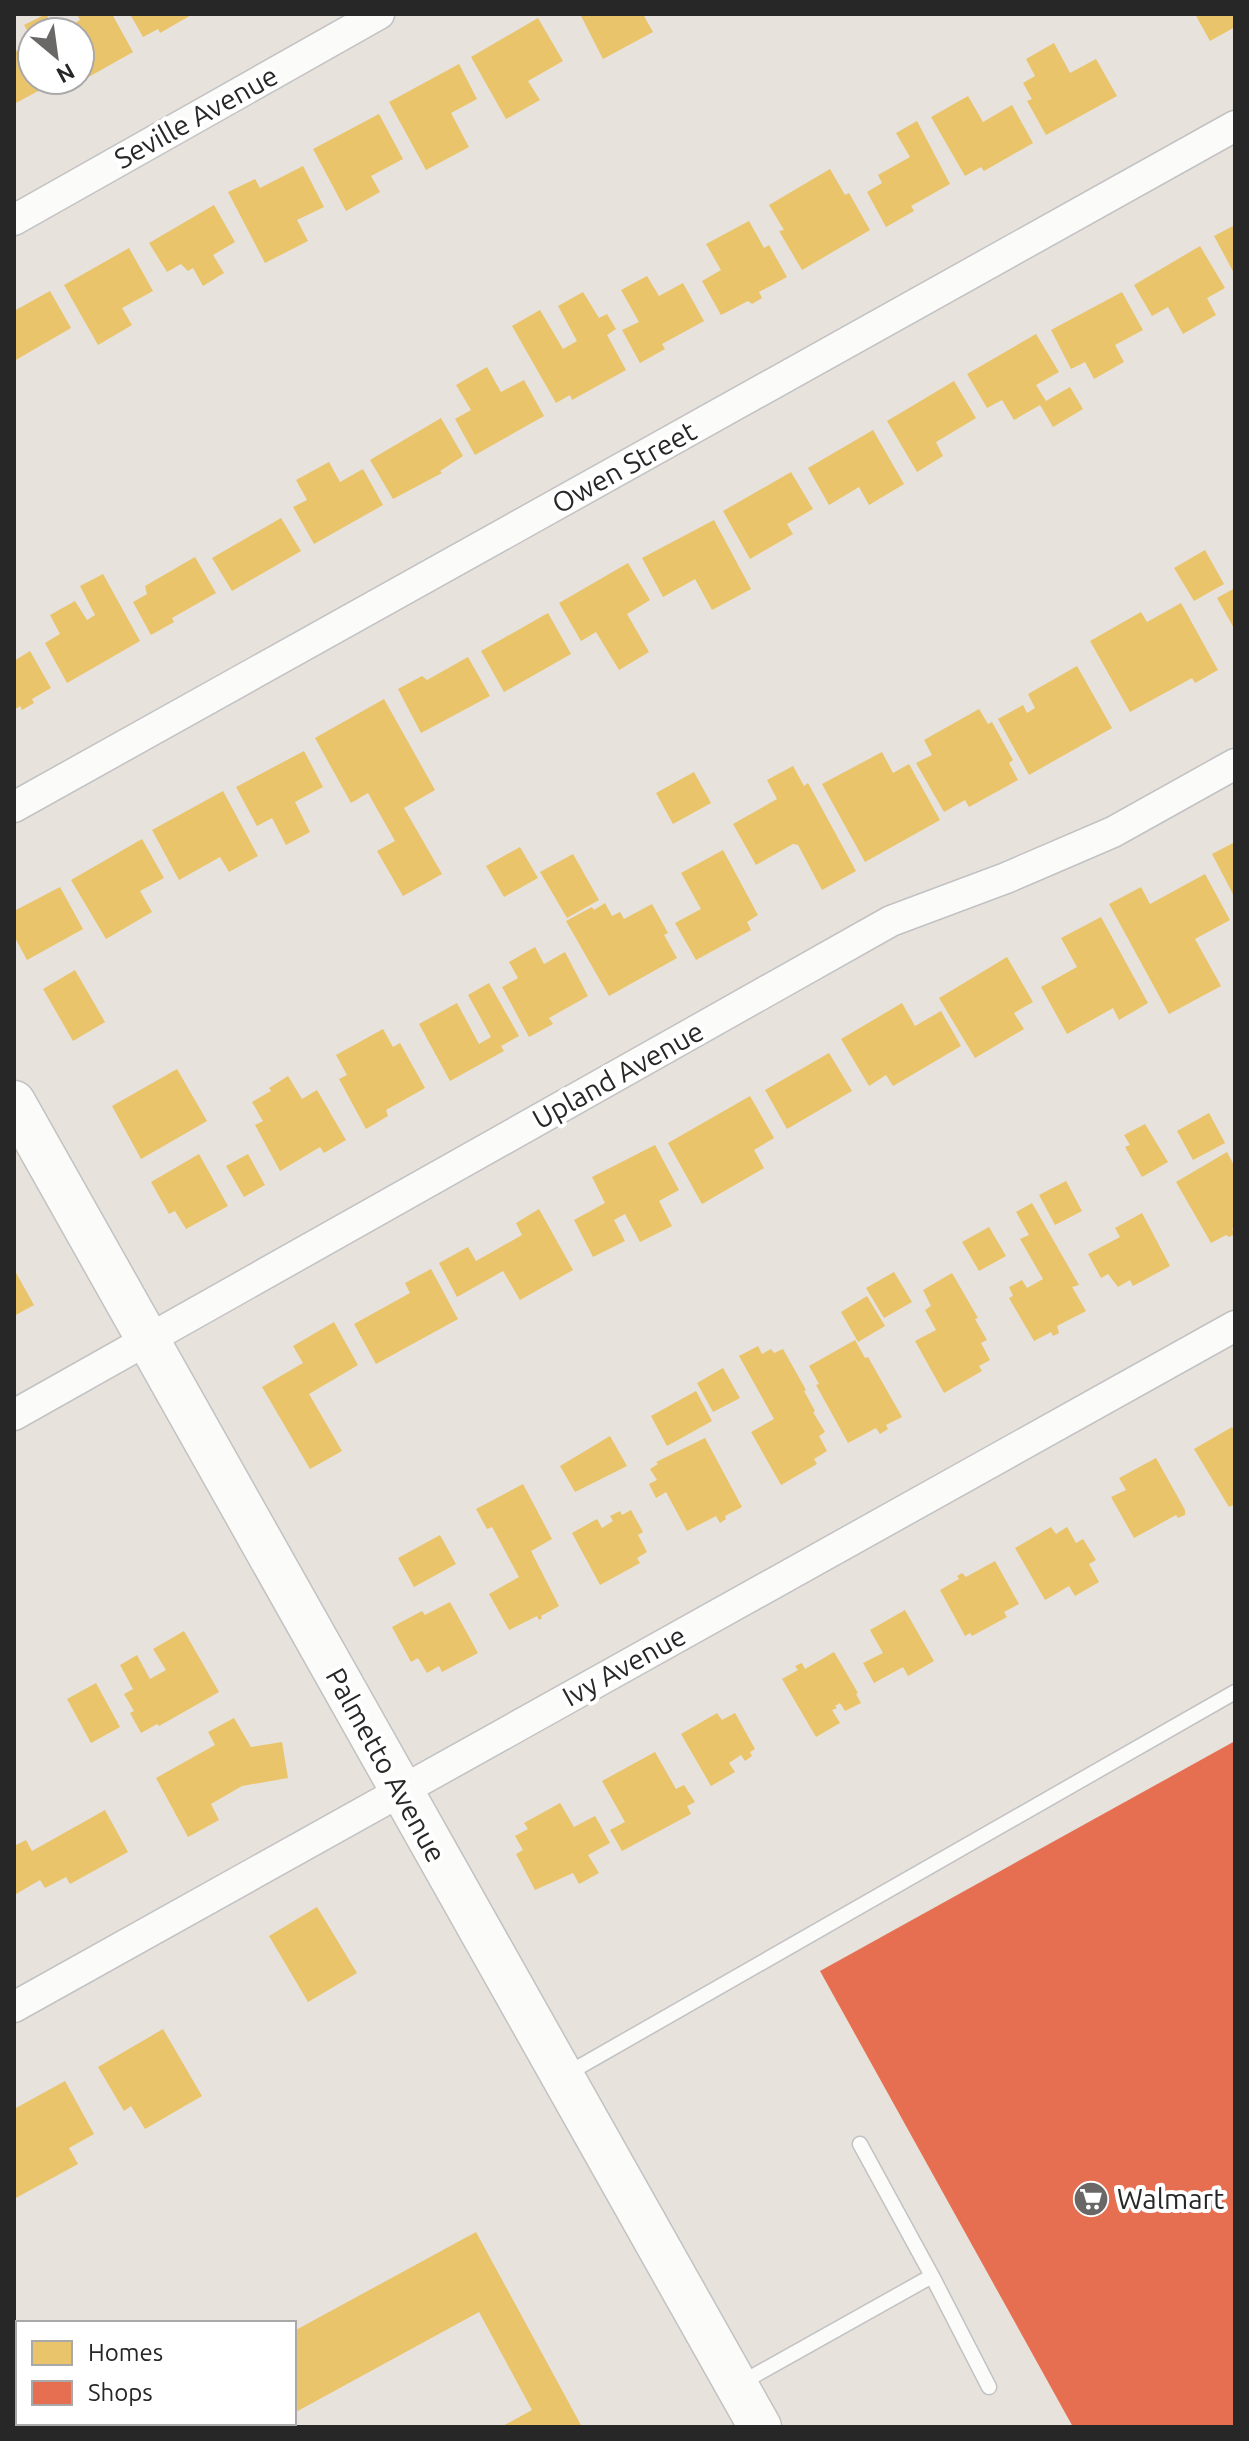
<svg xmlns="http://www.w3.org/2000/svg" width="1249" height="2441" font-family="Ubuntu,sans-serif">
<rect width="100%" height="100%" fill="#e7e2dc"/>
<path fill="#e9c46a" d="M46,14L57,32H32V39L24,25Z
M77,14H112L133,52L62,92L55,80H80V32H60L80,20Z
M130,14H193L160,33L158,29L143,37Z
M580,14H643L653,32L603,59Z
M1195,14H1235V27L1210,41Z
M538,18L563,61L528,81L540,100L506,119L471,57Z
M1054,43L1070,73L1096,59L1117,96L1046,135L1027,101L1032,99L1023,83L1035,76L1026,59Z
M20,49L32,71V80H37L42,89L14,104V52Z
M459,64L477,99L451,113L469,147L426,170L389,102Z
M968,96L983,122L1012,105L1033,143L984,171L981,167L965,176L931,117Z
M379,114L403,159L371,176L380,192L346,211L313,149Z
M917,121L950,184L911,206L914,211L886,227L867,192L882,183L878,175L910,157L896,133Z
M303,166L324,207L297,220L308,241L265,263L228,192L255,179L260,188Z
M830,169L845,195L849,193L870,230L802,270L779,231L784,230L769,205Z
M214,205L235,242L213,255L224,273L203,286L193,268L188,271L181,264L167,272L149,243Z
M749,221L764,248L769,245L787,277L759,292L762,298L752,304L748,301L721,315L702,281L721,270L706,244Z
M1235,225V275L1214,236Z
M1200,246L1225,288L1207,298L1216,315L1183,334L1168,307L1152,316L1134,285Z
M129,248L153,291L122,308L132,325L98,345L64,285Z
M647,276L659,296L683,283L704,321L662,344L665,349L640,363L622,330L639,322L621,290Z
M50,291L71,328L14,361V311Z
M583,292L599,318L607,314L616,329L607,335L626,370L572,400L570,395L556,403L512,326L540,310L563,349L577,341L558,306Z
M1122,292L1143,330L1115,345L1124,362L1094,379L1085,362L1071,369L1051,330Z
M1036,334L1059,372L1036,385L1046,401L1070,387L1083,409L1053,427L1040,405L1014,420L1002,400L987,408L967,374Z
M487,367L501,392L524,380L544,416L475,455L455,419L471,410L456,385Z
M954,381L976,418L936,442L943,456L917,472L887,421Z
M441,418L463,456L440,471L442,473L393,499L370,460Z
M873,430L904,484L869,505L859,487L829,505L808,468Z
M329,462L340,482L363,469L383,505L314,544L293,507L307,500L296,480Z
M791,472L813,509L787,524L793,534L750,559L723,511Z
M281,518L301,551L232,591L212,558Z
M714,520L751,589L712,610L695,579L663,597L642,558Z
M1205,550L1224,584L1194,601L1174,568Z
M195,557L216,593L172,618L174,622L151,635L133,602L147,594L145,586Z
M628,563L650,600L627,614L649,652L619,670L596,632L581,641L559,603Z
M103,574L140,641L67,683L45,643L60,634L50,615L75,601L87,620L95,615L80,586Z
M1235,588V630L1217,598Z
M1181,603L1218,670L1195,683L1192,678L1130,712L1090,641L1141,612L1147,622Z
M548,613L571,654L504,692L481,651Z
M30,651L51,688L32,699L34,703L22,710L20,706L14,710V661Z
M468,657L490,696L421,733L398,689L422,676L427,680Z
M1077,666L1112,728L1029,775L998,719L1023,705L1027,713L1035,708L1028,694Z
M384,699L435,790L404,808L442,874L403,896L377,851L395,841L368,793L351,803L315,738Z
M979,709L988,724L992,722L1013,760L1009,763L1018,780L969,807L965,800L944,812L916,763L932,755L924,740Z
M304,751L323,787L295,802L310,832L286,845L272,818L257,826L236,787Z
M882,752L893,773L909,764L940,820L865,862L822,784Z
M793,766L804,786L808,783L856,871L822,890L798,845L793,844L756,865L733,824L777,799L767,780Z
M694,772L711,803L673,824L656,793Z
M223,791L258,856L229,872L220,857L179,880L152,830Z
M142,839L164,878L140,891L152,912L106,939L71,880Z
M1235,842V898L1212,854Z
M520,847L538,878L504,897L486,866Z
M723,850L758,915L747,922L751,930L696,960L675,923L701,909L681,873Z
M573,854L599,900L567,918L540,872Z
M1205,874L1230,920L1195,939L1221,986L1169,1014L1109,904L1141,887L1150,904Z
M60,887L83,929L27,960L14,936V911Z
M605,903L612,916L620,912L624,919L652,904L668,933L664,935L677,958L609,996L566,921L592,907L594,910Z
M1101,917L1148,1003L1119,1020L1113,1008L1067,1034L1041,987L1077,967L1061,938Z
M535,947L544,964L565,952L588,996L549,1018L553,1024L529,1037L502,987L518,978L509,962Z
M1007,957L1033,1002L1014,1013L1024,1029L975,1058L939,998Z
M75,970L105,1022L73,1041L43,989Z
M489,983L519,1036L501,1046L504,1051L450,1081L419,1024L457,1003L479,1044L491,1037L468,995Z
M902,1003L915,1026L941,1011L961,1046L893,1086L886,1075L869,1086L841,1039Z
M383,1029L393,1047L400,1043L425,1088L386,1110L388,1116L366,1129L339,1079L347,1075L336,1055Z
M829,1053L852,1091L787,1129L765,1090Z
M177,1069L207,1121L141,1159L112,1106Z
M288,1076L302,1099L317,1090L346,1140L324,1153L320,1147L280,1171L255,1125L263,1121L252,1102L271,1091L269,1088Z
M750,1096L774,1138L754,1150L764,1168L702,1204L668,1143Z
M1209,1113L1225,1143L1193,1160L1177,1131Z
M1145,1124L1168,1162L1142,1177L1125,1147L1130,1145L1124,1135Z
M655,1145L679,1190L659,1201L672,1226L640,1242L625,1214L614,1220L625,1241L593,1257L574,1220L605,1203L592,1177Z
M1227,1152L1235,1167V1227L1232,1229L1235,1234L1229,1237L1226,1235L1211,1243L1176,1182Z
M199,1154L228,1206L186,1229L175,1211L169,1214L151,1182Z
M248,1154L265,1185L244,1197L226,1166Z
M1066,1181L1082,1211L1055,1225L1039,1195Z
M1032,1203L1079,1285L1072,1287L1086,1311L1057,1326L1059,1333L1053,1336L1051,1332L1034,1341L1009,1298L1013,1296L1009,1287L1022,1280L1027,1288L1043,1279L1020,1239L1029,1235L1016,1212Z
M539,1209L573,1270L520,1300L503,1271L457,1297L439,1263L468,1247L476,1261L522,1235L516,1223Z
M1142,1213L1170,1266L1133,1286L1130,1280L1118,1287L1108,1274L1101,1278L1088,1254L1120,1237L1115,1228Z
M989,1227L1006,1256L979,1271L962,1242Z
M14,1269L34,1305L14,1316Z
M431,1269L458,1319L376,1364L354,1324L410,1293L405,1283Z
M894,1272L912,1302L884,1318L866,1288Z
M952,1273L978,1318L975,1319L987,1340L981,1343L990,1360L979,1366L982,1371L944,1393L915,1341L936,1330L925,1310L931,1306L923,1290Z
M867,1296L885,1326L858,1342L841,1312Z
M334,1322L358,1365L309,1394L342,1451L310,1469L262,1387L303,1363L293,1346Z
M855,1340L865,1358L868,1357L902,1417L886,1425L888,1429L880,1434L876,1428L848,1443L816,1385L819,1384L809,1366Z
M758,1346L762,1354L771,1349L774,1353L783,1349L806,1390L804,1391L815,1411L813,1412L825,1432L819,1436L827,1451L814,1459L817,1464L781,1485L751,1432L774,1419L739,1356Z
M723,1368L740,1398L713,1412L697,1383Z
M696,1391L712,1421L667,1446L651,1416Z
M1232,1427L1235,1431V1504L1229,1507L1194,1449Z
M610,1436L627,1466L575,1492L560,1466Z
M705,1438L742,1507L725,1516L726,1519L720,1523L716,1516L687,1531L666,1492L656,1498L649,1484L657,1480L650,1469L658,1464L656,1462Z
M1156,1458L1185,1510V1515L1178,1518L1176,1515L1134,1538L1111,1497L1126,1490L1119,1478Z
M523,1484L552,1539L531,1551L559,1606L541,1616L542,1618L539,1620L537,1616L509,1630L489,1594L519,1577L492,1527L487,1529L476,1509Z
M631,1510L643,1532L638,1535L647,1552L637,1558L640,1563L600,1585L572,1533L597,1519L602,1528L613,1521L610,1516L620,1511L622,1515Z
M1051,1527L1056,1534L1067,1527L1076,1543L1083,1539L1096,1560L1089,1564L1099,1582L1075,1596L1069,1586L1045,1600L1015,1548Z
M440,1535L456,1564L414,1587L398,1558Z
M995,1561L1019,1604L1004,1612L1007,1617L972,1636L970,1633L965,1636L940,1590L959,1579L957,1576L962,1573L966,1577Z
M450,1602L478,1653L442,1672L439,1666L427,1673L418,1658L411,1662L392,1627L422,1611L425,1615Z
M905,1610L934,1661L908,1676L903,1667L874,1683L863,1663L883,1653L870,1630Z
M184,1631L219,1692L159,1726L157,1724L141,1733L130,1713L134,1711L124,1694L133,1689L120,1665L137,1655L150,1679L166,1670L153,1649Z
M834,1652L858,1693L856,1694L861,1703L845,1711L840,1703L835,1706L837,1708L832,1710L840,1723L816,1737L782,1679L798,1670L795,1666L802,1663L805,1669Z
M96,1683L120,1727L91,1743L67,1699Z
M717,1713L722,1720L735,1713L755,1749L750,1752L752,1756L745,1761L741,1755L729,1763L735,1772L711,1786L681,1734Z
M234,1718L251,1747L282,1742L288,1778L242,1786L211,1804L219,1820L188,1837L156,1778L215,1745L208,1732Z
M655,1752L676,1789L684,1785L695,1802L687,1806L691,1814L622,1851L610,1830L625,1822L602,1781Z
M560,1803L574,1827L595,1816L610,1843L588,1855L599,1873L579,1884L573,1873L535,1890L516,1854L523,1850L515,1836L528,1829L524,1823Z
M105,1810L128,1852L70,1884L66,1877L45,1888L40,1880L16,1894L14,1846L26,1840L32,1851Z
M317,1907L357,1973L308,2002L269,1936Z
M163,2029L202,2096L145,2129L131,2106L124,2111L98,2067Z
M65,2081L94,2134L69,2148L78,2164L14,2199V2109Z
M476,2232L582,2427H501L532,2410L479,2312L294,2413V2331Z
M223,2423H275L268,2427H225Z"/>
<path fill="#e76f51" d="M1235,1741V2427H1073L820,1971Z"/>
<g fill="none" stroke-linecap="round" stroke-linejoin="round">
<defs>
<path id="lane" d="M565,2075L1235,1692
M860,2144L932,2276
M741,2383L932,2276L989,2387"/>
<path id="street" d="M14,220L379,14
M14,807L1235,126
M14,1415L891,921L1006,878L1113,832L1235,764
M14,2007L1235,1326"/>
<path id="secondary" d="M14,1102L760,2427"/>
</defs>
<use href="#lane" stroke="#c3c2c3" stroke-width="17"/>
<use href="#street" stroke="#c3c2c3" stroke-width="33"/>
<use href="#secondary" stroke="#c3c2c3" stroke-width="45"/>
<use href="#lane" stroke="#fbfbfa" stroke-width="14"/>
<use href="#street" stroke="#fbfbfa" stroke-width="30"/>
<use href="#secondary" stroke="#fbfbfa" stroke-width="42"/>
</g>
<defs>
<symbol id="supermarket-disc" viewBox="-11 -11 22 22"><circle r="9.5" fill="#6a6866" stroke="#fff"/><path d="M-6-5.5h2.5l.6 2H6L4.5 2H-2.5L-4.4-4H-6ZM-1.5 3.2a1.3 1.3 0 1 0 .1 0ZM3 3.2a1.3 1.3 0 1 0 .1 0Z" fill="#fff"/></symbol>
</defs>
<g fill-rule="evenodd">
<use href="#supermarket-disc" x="1071" y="2179" width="40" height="40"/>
</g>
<g text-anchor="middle" stroke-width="8" stroke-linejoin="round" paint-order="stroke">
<g font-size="28" fill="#272727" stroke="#fff">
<text transform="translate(196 117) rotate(-29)" y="10">Seville Avenue</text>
<text transform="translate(624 467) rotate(-29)" y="10">Owen Street</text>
<text transform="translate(618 1075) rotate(-29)" y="10">Upland Avenue</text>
<text transform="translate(624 1666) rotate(-29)" y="10">Ivy Avenue</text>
<text transform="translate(386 1765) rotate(61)" y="10">Palmetto Avenue</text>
</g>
<g font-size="28" fill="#272727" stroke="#fff" text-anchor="start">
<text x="1117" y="2209">Walmart</text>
</g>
</g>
<rect width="1249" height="2441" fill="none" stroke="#272727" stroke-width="32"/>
<rect x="16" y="2321" width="280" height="104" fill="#ffffff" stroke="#a9a9a9" stroke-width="2"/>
<rect x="32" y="2341" width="40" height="24" fill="#e9c46a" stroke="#a9a9a9" stroke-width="2"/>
<text x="88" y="2361" font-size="24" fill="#272727">Homes</text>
<rect x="32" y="2381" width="40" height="24" fill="#e76f51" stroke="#a9a9a9" stroke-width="2"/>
<text x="88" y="2401" font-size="24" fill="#272727">Shops</text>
<g transform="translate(56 56) rotate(151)"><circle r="38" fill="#ffffff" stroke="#a9a9a9" stroke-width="2"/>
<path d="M0-6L14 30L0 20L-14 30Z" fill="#6a6866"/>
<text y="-12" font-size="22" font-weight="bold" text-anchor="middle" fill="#272727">N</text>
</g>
</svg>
